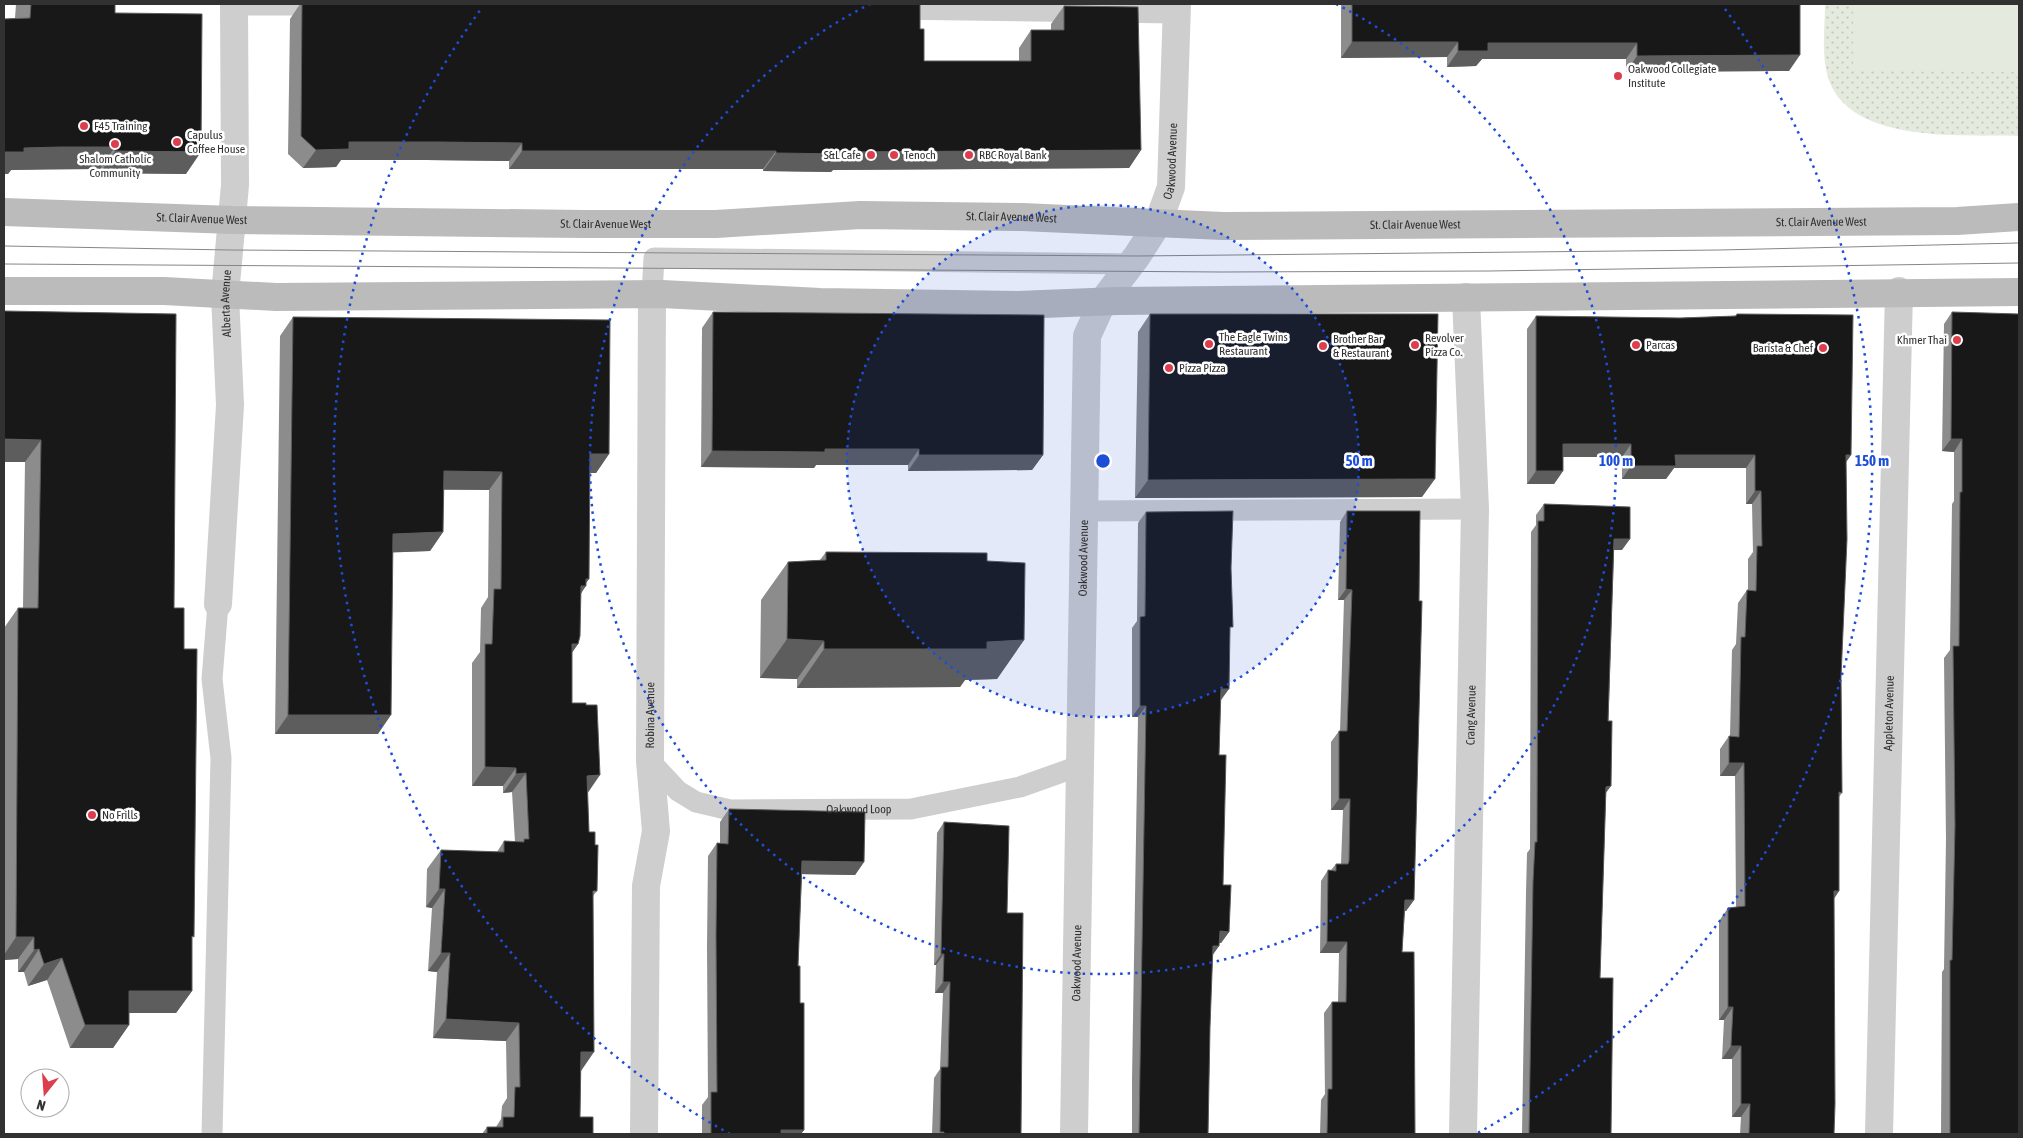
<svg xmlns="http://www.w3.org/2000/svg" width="2023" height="1138" font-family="'Asap Condensed',sans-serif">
<defs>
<pattern id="grass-dots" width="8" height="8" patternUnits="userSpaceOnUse" patternTransform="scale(1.25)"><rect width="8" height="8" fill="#e4eadd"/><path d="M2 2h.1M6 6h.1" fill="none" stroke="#c4c9be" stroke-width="1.8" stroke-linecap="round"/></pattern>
</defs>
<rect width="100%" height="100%" fill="#fff"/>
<path fill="url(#grass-dots)" d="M1825,4H2019V136C1962,134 1840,146 1826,69C1822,49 1825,24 1825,4Z"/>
<path fill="#e4eadd" d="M1853,4H2019V72L1853,71Z"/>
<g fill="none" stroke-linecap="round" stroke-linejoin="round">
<g stroke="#cecece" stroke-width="21">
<path d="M234,5H326"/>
<path d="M892,9L1177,13"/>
<path d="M652,294L654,258L1132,264"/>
<path d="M1084,511L1475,509"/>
<path id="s1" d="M650,761L678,791L696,802L730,810L911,809L1020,787L1079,766"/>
<path d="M212,1134L221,758L212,679L218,604"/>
</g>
<g stroke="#cecece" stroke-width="28">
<path id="s2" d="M218,604L230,405L225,295L235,185L234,4"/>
<path id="s3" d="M644,1134L646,886L656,831L650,761L652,294"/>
<path id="s4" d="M1463,1134L1475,509L1466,297"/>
<path id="s5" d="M1879,1134L1899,291"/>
</g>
<path stroke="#cecece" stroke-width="28" id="s6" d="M1074,1134L1087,336L1103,301L1137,256L1158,223L1171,187L1177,4"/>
<g stroke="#bbb" stroke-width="28">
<path id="s7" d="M4,212L233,220L585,224H716L860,215L1022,217L1223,226L1957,221L2019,217"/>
<path d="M4,291H164L276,297L662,294L820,302L1018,305L1117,301L2019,292"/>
</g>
<path stroke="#868686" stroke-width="1" d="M4,246L230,250L1137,256L1719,250L2019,243
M4,264L1222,272L1489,271L2019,263"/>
</g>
<path fill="#8c8c8c" d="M16,4H115V13L186,174L100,173V169H44L11,170L8,174H4V19L15,18Z
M300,4H864L920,29L924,61H1019V48L1031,30H1051V24L1064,6L1141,150L1129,168L833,170L831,172L763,171V169H509V161L426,160H341L336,167L303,168L288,154L290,19Z
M1341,4H1800L1789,71L1626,72V59H1482L1476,66L1447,67V57L1341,58Z
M4,311L174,608L184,649L192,940V991L176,1013H129V1025L113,1048H70L47,980L28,986L24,972H18V959L4,960V628L18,608H23L25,462Z
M713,312L1043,455L1032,470L908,471V465H816L814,468L701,467L702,328Z
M1952,312L2019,1134H1941L1942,972L1944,969L1946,839L1944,658L1950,650L1952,504L1954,501V452L1942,451L1944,324Z
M1150,314L1422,497L1135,498L1138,332Z
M1737,314L1851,455L1846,462L1841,677L1842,793L1839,797V891L1834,899V1134H1740L1741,1117H1732V1059H1722L1724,1020H1719V921L1728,908L1736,907L1735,776H1720V749L1729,736H1730L1732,650L1736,644L1738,603L1747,590H1748V559L1753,552L1752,504H1746V468H1674L1666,479H1622V457H1563V471L1554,484H1527V329L1536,316L1680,318L1735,316Z
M293,317L609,454L596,473H590L586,583L581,594L578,644L572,652V703L587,793L589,832L595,845L597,891L593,896L581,1071L580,1117L593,1134H482L487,1127H496L501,1119L502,1106L507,1098L506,1041L433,1038L437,972L428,971L432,908L426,907L427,869L441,850L497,852L504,841L515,842L512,792L503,793V786H472V663L480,652L481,608L488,597L489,490H443V532L430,551L393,552L378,734H275L280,336Z
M1544,504L1622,550H1614L1600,978L1611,1134H1522L1526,893L1527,853L1530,849L1531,532L1536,525V515Z
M1347,511L1414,900L1406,911H1405L1402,952L1415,1134H1320L1321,1100L1325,1094L1324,1013L1332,1002H1338L1339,953H1320L1321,881L1328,870H1331L1336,864H1341L1343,810H1331V742L1339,731H1340L1344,600H1338L1340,522Z
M1146,512L1231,568L1230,632L1221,700L1219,755L1223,885L1229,932L1221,943H1219V946L1212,956L1210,1027L1208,1134H1132V1080L1138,717H1132V628L1137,621L1138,523Z
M826,552L987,561L1024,640L997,679L965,680L960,687L797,688V679L760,678L761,600L788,562L820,560Z
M729,809L864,862L855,875L802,874L798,966L800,1003L804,1130L801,1134H702V1105L708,1097L707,947L708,856L717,843H720V822Z
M944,822L1007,913L1021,1134H932L934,1078L940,1069L943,993H935L936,965H934L937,833Z"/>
<path fill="#5d5d5d" d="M1352,42H1458L1447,57L1341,58Z
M1488,43H1637L1626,59H1482L1476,66L1447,67L1458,51Z
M1800,55L1789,71L1626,72L1637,56Z
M349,142H439L522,143L509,161L426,160H341L336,167L303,168L316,150Z
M60,147H115L100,169L11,170L8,174H4V152L24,148Z
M1141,150L1129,168L833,170L831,172L763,171L776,153L843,152Z
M115,151L201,152L186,174L100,173Z
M522,151H776L763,169H509Z
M4,439L41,440L25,462H4Z
M1951,439H1962L1954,452L1942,451Z
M1563,444H1631L1622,457H1554Z
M825,449H919L908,465H816L814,468L701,467L712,451Z
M590,454H609L596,473H577Z
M919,455H1043L1032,470L908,471Z
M1675,455H1755L1746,468H1674L1666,479H1622L1631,466Z
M1846,455H1851L1842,468Z
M444,471L502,472L489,490L431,489Z
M1536,471H1563L1554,484H1527Z
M1435,479L1422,497L1135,498L1148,480Z
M1755,491H1761L1752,504H1746Z
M443,532L430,551L380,553L393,534Z
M1614,539H1630L1622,550H1606Z
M586,579H589L584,586H586L573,605H568Z
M1346,589L1352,590L1344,600H1338Z
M787,639L824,641L797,679L760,678Z
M1024,640L997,679L965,680L960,687L797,688L824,649Z
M572,644H578L565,663Z
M1221,689H1229L1221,700Z
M1140,706H1146L1138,717H1132Z
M288,715H391L378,734H275Z
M1729,763H1744L1735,776H1720Z
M485,767L516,768L503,786H472Z
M526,773L512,792L503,793L516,774Z
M600,775L587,794V776Z
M1611,786L1603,797L1606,787Z
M1339,799H1350L1343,810H1331Z
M802,861L864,862L855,875L793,874Z
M439,889H445L432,908L426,907Z
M1834,891H1839L1830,904Z
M1405,900H1414L1406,911H1398Z
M1220,931L1229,932L1221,943H1212Z
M16,937H34L18,959L4,960V955Z
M1327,942H1347L1339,953H1320Z
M1213,946H1219L1211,957Z
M39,949L24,972H18L34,950Z
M441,953H450L437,972L428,971Z
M941,954H944L936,965H934Z
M62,958L47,980L28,986L44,964Z
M943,982H950L943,993H935Z
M129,991H192L176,1013H113Z
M1728,1007H1733L1724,1020H1719Z
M446,1019L519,1023L506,1041L433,1038Z
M85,1025H129L113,1048H70Z
M1731,1046H1741L1732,1059H1722Z
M581,1052H594L581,1071Z
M1741,1104H1750L1741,1117H1732Z
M781,1130H804L801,1134H779Z"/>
<path fill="#181818" stroke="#5d5d5d" d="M31,4H115V13L202,14L201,152L115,151V147H60L24,148V152H4V19L30,18Z
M302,4H920V29H924V61H1031V30H1064V6L1138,7L1141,150L843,152V154L776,153V151H522V143L439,142H349V149L316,150L301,136Z
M1352,4H1800V55L1637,56V43H1488V51H1458V42H1352Z
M4,311L176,314L174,608H184V649H197L194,937L192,936V991H129V1025H85L62,958L44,964L39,949L34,950V937H16L18,608H38L41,440L4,439Z
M713,312L1044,315L1043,455H919V449H825V452L712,451Z
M1952,312L2019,314V1134H1950V960H1952L1955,826L1953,646H1959L1960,492H1962V439H1951Z
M1150,314H1438L1435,479L1148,480Z
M1737,314L1853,315L1851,455H1846L1847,539L1841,677L1842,793L1839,792V891H1834L1835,1104L1834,1134H1749L1750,1104H1741V1046H1731L1733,1007H1728V908L1745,906L1744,763H1729V736L1739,737L1741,637H1745L1747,590L1756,591L1757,546H1762L1761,491H1755V455H1675L1676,466H1631V444H1563V471H1536V316L1680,318L1736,316Z
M293,317L610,320L609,454H590L589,579H586V586H581L580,636L578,644H572V703H586V705H597L600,775L587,776L589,832H595V845H598L597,891H593L594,1052H581L580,1117H593V1134H487V1127H503V1117H514L515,1087H520L519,1023L446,1019L450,953H441L445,889H439L441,850L504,852V841L524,842V839H529L526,773L516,774V768L485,767V644H492L494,589H501L502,472L444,471L443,532L393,534L391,715H288Z
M1544,504L1630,507V539H1614L1608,721H1612L1611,786L1606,787L1600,978H1613L1611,1134H1529L1533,882L1535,842H1537L1538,521H1544Z
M1233,511L1231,568L1233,627H1230L1229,689H1221L1219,755H1226L1223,885H1231L1229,932L1220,931L1219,946H1213L1210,1027L1208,1134H1139L1140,1068L1146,706H1140V617L1145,616L1146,512Z
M1347,511H1420L1419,601H1422L1414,900H1405L1402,952H1414L1415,1134H1327L1328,1089H1332V1002H1346L1347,942H1327L1328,870L1336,871V864H1348L1349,861L1350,799H1339V731H1347L1352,590L1346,589Z
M826,552L987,553V561L1025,563L1024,640L987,642V649H824V641L787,639L788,562L826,560Z
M729,809L865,812L864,862L802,861L798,966H800V1003H804V1130H781V1134H711V1092H717L716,935L717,843L728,844Z
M944,822L1009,826L1007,913H1023L1021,1134H944V1132H940L941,1067H948L950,982H943L944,954H941Z"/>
<circle cx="1103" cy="461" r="256" fill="#1d4ed8" fill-opacity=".12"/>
<g fill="none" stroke="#1d4ed8" stroke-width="2.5" stroke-dasharray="2.5 5">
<circle cx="1103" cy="461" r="256"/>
<path d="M1336 4A513 513 0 1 1 870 4"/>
<path d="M730 1134A769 769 0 0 1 481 9M1725 9A769 769 0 0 1 1476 1134"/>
</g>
<g fill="#dd3e4e" stroke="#fff" stroke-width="2">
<circle cx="1618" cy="76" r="5"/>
<circle cx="84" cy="126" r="5"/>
<circle cx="177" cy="142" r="5"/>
<circle cx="115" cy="144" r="5"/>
<circle cx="871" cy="155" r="5"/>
<circle cx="894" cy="155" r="5"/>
<circle cx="969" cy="155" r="5"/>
<circle cx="1957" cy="340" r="5"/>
<circle cx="1209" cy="344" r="5"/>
<circle cx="1415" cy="345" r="5"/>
<circle cx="1636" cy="345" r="5"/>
<circle cx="1323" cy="346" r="5"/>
<circle cx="1823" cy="348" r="5"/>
<circle cx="1169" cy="368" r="5"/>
<circle cx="92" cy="815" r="5"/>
</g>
<g text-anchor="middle" stroke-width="5" stroke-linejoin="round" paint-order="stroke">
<g font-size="12" fill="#313131" stroke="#fff" text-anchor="start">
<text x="1628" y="73">Oakwood Collegiate<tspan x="1628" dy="14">Institute</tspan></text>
<text x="94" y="130">F45 Training</text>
<text x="187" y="139">Capulus<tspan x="187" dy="14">Coffee House</tspan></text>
<text x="861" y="159" text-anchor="end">S&amp;L Cafe</text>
<text x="904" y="159">Tenoch</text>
<text x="979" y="159">RBC Royal Bank</text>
<text x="115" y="163" text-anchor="middle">Shalom Catholic<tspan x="115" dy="14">Community</tspan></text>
<text x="1219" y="341">The Eagle Twins<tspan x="1219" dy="14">Restaurant</tspan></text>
<text x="1425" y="342">Revolver<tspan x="1425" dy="14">Pizza Co.</tspan></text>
<text x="1333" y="343">Brother Bar<tspan x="1333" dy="14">&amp; Restaurant</tspan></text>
<text x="1947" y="344" text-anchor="end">Khmer Thai</text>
<text x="1646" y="349">Parcas</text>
<text x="1813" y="352" text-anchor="end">Barista &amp; Chef</text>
<text x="1179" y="372">Pizza Pizza</text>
<text x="102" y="819">No Frills</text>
</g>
<g font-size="12" fill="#313131" stroke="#fff">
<text dy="4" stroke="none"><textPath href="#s6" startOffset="996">Oakwood Avenue</textPath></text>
<text dy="4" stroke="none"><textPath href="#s7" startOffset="198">St. Clair Avenue West</textPath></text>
<text dy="4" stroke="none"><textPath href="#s7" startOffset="1008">St. Clair Avenue West</textPath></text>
<text dy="4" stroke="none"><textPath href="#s7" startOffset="1818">St. Clair Avenue West</textPath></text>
<text dy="4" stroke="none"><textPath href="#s7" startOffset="602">St. Clair Avenue West</textPath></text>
<text dy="4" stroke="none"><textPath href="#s7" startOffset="1412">St. Clair Avenue West</textPath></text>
<text dy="4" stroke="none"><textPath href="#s2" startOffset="301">Alberta Avenue</textPath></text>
<text dy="4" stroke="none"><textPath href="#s6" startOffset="576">Oakwood Avenue</textPath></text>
<text dy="4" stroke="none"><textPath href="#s5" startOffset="421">Appleton Avenue</textPath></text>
<text dy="4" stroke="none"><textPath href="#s3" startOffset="420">Robina Avenue</textPath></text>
<text dy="4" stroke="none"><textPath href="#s4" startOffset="419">Crang Avenue</textPath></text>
<text dy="4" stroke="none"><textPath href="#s1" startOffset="226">Oakwood Loop</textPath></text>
<text dy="4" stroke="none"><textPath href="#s6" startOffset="171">Oakwood Avenue</textPath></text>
</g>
</g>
<circle cx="1103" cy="461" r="8" fill="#1d4ed8" stroke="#fff" stroke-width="2.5"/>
<g font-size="15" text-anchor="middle" font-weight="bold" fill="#1d4ed8" stroke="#fff" stroke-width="5" stroke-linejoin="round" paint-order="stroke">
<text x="1359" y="466">50 m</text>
<text x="1616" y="466">100 m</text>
<text x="1872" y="466">150 m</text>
</g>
<rect width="2023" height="1138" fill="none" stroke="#313131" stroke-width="10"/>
<g transform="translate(45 1093) rotate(197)"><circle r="24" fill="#ffffff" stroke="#adadad"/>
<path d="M0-4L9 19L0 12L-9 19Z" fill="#dd3e4e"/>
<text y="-8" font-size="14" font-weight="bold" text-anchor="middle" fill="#313131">N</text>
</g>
</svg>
